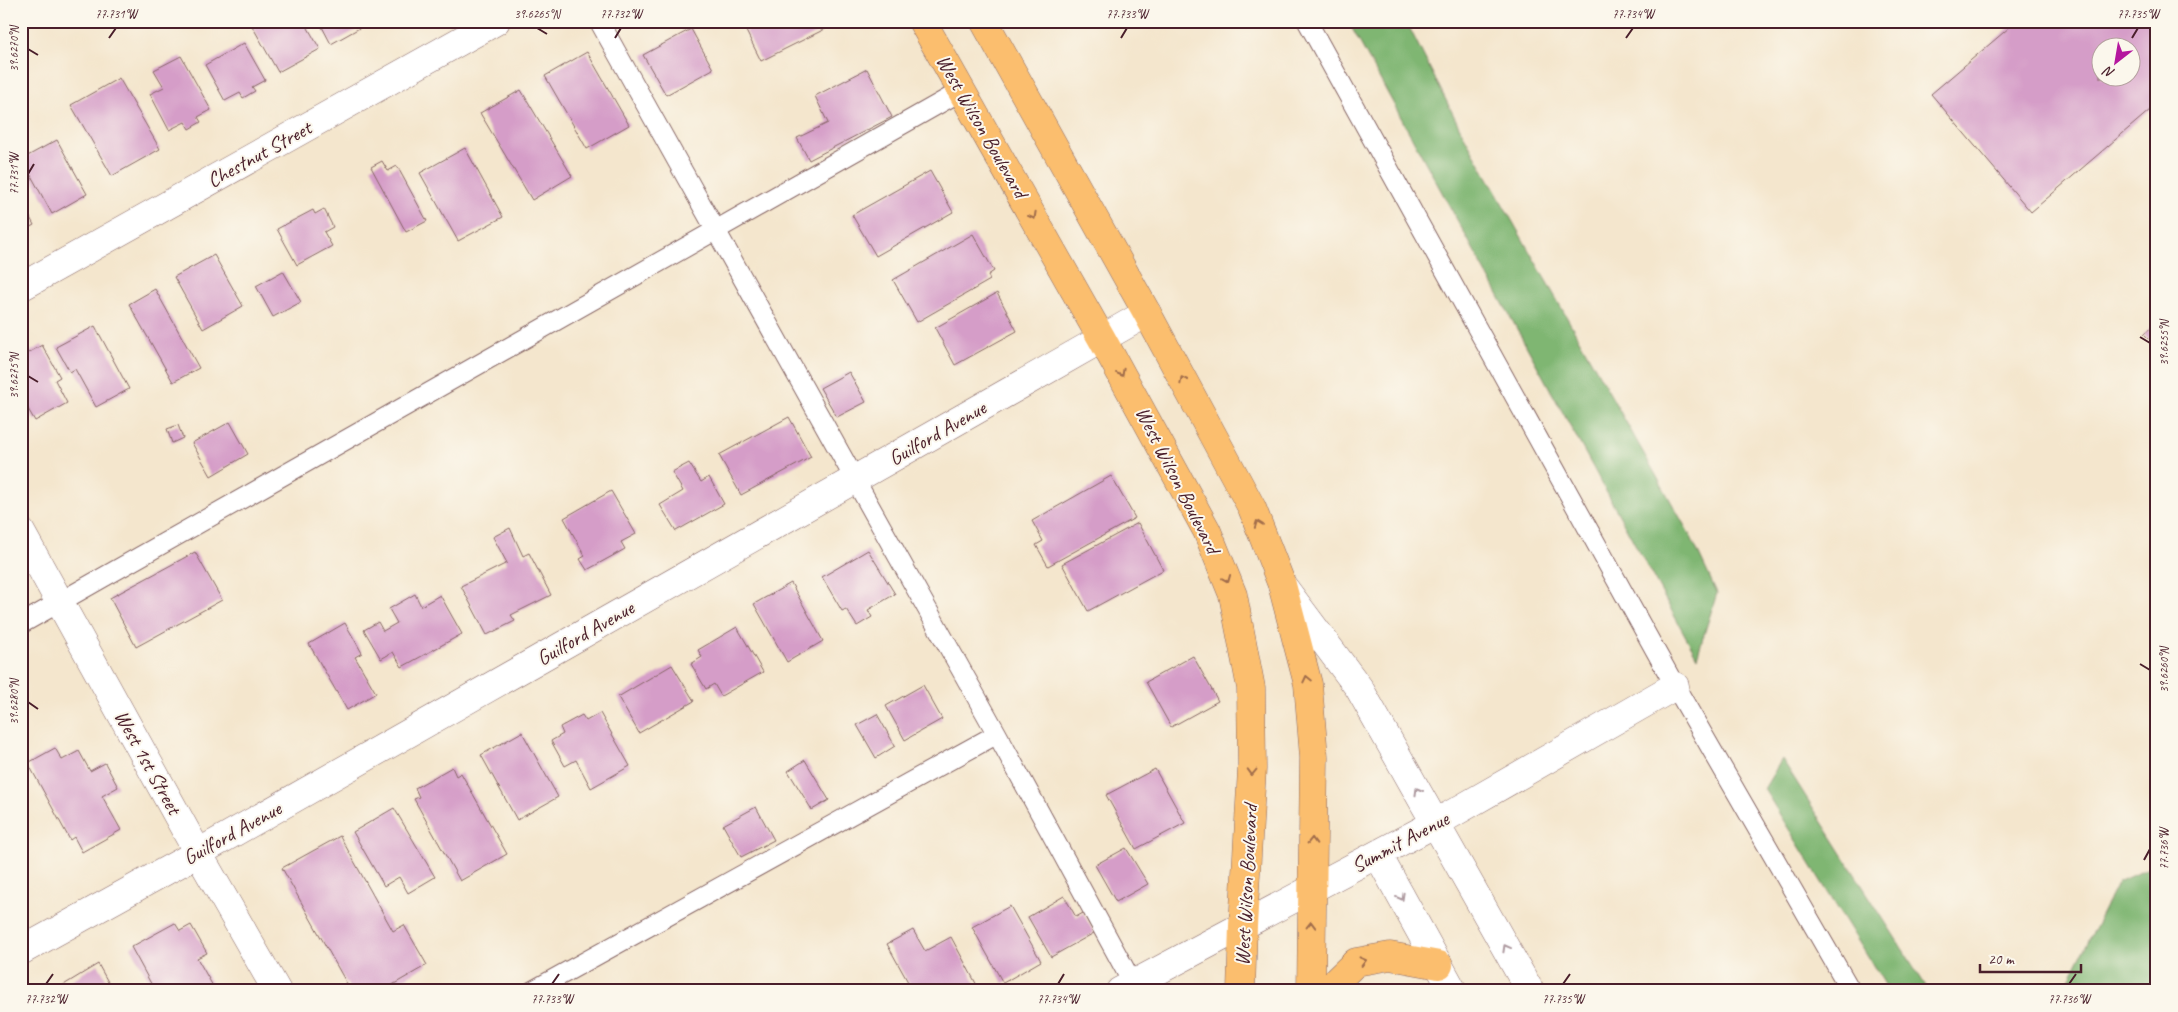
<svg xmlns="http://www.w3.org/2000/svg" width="2178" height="1012" font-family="Caveat,sans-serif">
<rect width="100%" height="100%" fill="#fbf7ec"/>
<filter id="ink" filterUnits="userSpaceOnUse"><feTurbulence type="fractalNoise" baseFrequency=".02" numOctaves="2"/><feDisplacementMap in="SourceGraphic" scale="10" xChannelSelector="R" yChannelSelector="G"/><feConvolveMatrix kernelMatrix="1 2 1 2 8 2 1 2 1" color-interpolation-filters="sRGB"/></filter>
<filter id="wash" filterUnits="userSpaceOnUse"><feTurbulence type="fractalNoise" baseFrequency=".0096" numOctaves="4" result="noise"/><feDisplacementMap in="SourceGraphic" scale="20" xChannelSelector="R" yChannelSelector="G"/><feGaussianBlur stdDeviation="1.12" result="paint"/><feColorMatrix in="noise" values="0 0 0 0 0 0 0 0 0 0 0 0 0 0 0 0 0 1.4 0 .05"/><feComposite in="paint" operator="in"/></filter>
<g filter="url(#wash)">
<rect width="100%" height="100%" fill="#f4e6cd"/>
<path fill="#7fb672" stroke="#646a4e" d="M1348,21H1406L1462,132L1691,537L1717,593L1697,657Z
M1782,759L1929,991H1889L1764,789Z
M2157,864V991H2063L2118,882Z"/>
<g id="blocks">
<path fill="#d59dc8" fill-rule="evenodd" d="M256,21H304L320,49L278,72L251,24Z
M319,21H372L331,44Z
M741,21H841L761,61Z
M2017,21H2157V104L2031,212L1931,94ZM2100,48H2130V78H2100Z
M691,29L713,69L666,95L643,55Z
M244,43L265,80L252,87L255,91L243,98L240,93L225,101L205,65Z
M587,52L629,125L587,149L545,76Z
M181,56L211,110L198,117L201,122L189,129L185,122L169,130L150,94L164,87L154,70Z
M867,69L892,117L809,160L797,138L828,123L815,96Z
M119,78L160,149L112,176L71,105Z
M521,90L572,176L532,200L480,113Z
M57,140L87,194L52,214L22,159Z
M465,148L503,217L458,241L420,173Z
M382,161L388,171L397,166L427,221L406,232L371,167Z
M930,171L953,212L876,256L852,215Z
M21,201L34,225L21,232Z
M324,209L333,227L324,232L332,246L297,265L277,229L313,210L315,214Z
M973,234L994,271L988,275L990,280L917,322L893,280Z
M214,255L243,306L203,329L174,277Z
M283,271L301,302L273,317L256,286Z
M155,289L199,368L173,382L129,304Z
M997,293L1017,331L955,365L935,328Z
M2157,322V347L2144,334Z
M95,326L129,389L96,407L75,369L70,372L56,347Z
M42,345L60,377L55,380L67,403L35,421L24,402L21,404V357Z
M849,372L866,402L837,417L820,388Z
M789,417L811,457L741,495L719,455Z
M230,422L248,454L211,476L192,443Z
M178,425L183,438L172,443L167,429Z
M689,463L701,482L709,477L724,504L676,531L660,505L683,491L672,472Z
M1111,476L1135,518L1048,566L1036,545L1043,541L1032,521Z
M611,491L636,534L621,542L625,549L587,570L580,559L585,556L564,518Z
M1138,523L1163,570L1088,611L1062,564Z
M510,528L523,556L529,553L551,595L511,615L515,621L487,635L461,586L507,563L493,537Z
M868,550L895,594L868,610L872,617L857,626L846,609L842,611L822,577Z
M195,552L222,600L136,647L110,598Z
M791,583L823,641L787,662L754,604Z
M415,594L421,606L440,595L462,634L402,667L393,652L381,659L364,630L378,622L383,631L397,623L389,609Z
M345,623L362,653L355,657L376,693L347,710L309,644Z
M737,627L763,672L721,696L714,684L706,689L691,664L702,657L698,650Z
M1193,656L1218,701L1171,727L1146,682Z
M672,665L694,701L639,733L618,697Z
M923,685L942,719L905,740L886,706Z
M600,713L630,766L591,788L576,760L565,766L551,741L563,734L560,727L582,715L586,721Z
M877,714L895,746L876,758L857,725Z
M522,732L558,797L517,820L481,755Z
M55,748L62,760L79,751L90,771L105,763L118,787L102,796L121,830L82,852L74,837L70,840L28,763Z
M805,760L829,800L812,810L788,771Z
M452,767L456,776L461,773L507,854L460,881L414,799L419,797L415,788Z
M1155,769L1185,823L1136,849L1106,795Z
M756,807L774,840L741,857L723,825Z
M394,808L435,877L408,893L399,877L384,886L353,832Z
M340,836L393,931L404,925L427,965L382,991H351L282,868Z
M1126,848L1148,884L1116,902L1095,865Z
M1064,896L1076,917L1083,913L1094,933L1051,957L1028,917Z
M1010,906L1041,961L1003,983L972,927Z
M175,923L180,931L191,925L207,953L197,958L214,988L210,991H155L131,947Z
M913,930L925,951L951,937L980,991H913L887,944Z
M98,964L113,991H58L57,989Z"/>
</g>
</g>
<g filter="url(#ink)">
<use href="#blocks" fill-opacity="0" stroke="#866564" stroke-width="1"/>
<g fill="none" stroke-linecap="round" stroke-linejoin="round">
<defs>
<path id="lane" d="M599,21L997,734L1133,984
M1307,21L1675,686L1851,991
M21,624L963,90
M532,991L997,734"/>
<path id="street" d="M21,287L496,21
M21,532L198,853L277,991
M1282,585L1359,688L1530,991
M1378,855L1453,991
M21,951L198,853L1147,313
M1120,991L1436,823L1675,686"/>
<path id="primary" d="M922,21L1102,339L1207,531L1233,595L1251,688L1252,769L1243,926L1241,991
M984,21L1147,313L1252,508L1282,585L1308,684L1314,757L1311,991
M1326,991L1356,962L1390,956L1439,965"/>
</defs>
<use href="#lane" stroke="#866564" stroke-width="21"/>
<use href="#street" stroke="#866564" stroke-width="29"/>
<use href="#primary" stroke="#866564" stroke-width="29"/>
<use href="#lane" stroke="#fff" stroke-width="19"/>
<use href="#street" stroke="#fff" stroke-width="28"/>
<use href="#primary" stroke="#fbbe6e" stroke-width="28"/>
</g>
<defs><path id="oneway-chevron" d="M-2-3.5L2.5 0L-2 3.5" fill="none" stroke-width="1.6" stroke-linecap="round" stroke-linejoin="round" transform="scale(1.25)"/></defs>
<g stroke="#a26e4c">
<use href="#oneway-chevron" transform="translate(1033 216) rotate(61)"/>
<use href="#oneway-chevron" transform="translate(1121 373) rotate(61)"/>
<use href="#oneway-chevron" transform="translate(1183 380) rotate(-118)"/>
<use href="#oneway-chevron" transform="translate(1258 524) rotate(-111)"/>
<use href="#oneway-chevron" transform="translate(1227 579) rotate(68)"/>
<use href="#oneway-chevron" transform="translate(1307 679) rotate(-103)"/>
<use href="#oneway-chevron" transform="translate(1252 772) rotate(92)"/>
<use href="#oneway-chevron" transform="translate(1312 841) rotate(-89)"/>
<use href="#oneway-chevron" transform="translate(1311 925) rotate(-89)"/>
<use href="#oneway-chevron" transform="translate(1363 961) rotate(-14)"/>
</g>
<g stroke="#ae9aa0">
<use href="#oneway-chevron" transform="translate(1418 791) rotate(-120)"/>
<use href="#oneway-chevron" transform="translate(1401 897) rotate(61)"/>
<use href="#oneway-chevron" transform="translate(1506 948) rotate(-119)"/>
</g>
</g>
<path fill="none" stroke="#4a1f2b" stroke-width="2" d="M537,28L547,34M109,38L116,28M615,38L621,28M1121,38L1127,28M1626,38L1633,28M2132,38L2138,28M28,49L38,55M28,174L34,164M2140,337L2150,343M28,376L38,382M2140,664L2150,670M28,702L38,709M2144,860L2150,849M46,984L53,974M552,984L559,974M1058,984L1064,974M1563,984L1570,974M2069,984L2076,974"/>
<g text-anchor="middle" stroke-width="4" stroke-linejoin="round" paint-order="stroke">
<g font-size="21" fill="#4a1f2b" stroke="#fbf7ec">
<text transform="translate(982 126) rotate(60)" y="7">West Wilson Boulevard</text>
<text transform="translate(259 154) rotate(-29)" y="7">Chestnut Street</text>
<text transform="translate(937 433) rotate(-30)" y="7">Guilford Avenue</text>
<text transform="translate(1178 480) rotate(63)" y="7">West Wilson Boulevard</text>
<text transform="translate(585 633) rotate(-30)" y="7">Guilford Avenue</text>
<text transform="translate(148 762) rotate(61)" y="7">West 1st Street</text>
<text transform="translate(232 833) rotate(-29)" y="7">Guilford Avenue</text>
<text transform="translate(1400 842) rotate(-28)" y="7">Summit Avenue</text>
<text transform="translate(1246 885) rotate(-87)" y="7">West Wilson Boulevard</text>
</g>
</g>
<rect width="2178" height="1012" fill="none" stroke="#fbf7ec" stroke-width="55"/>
<g transform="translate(2116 62) rotate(211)"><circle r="24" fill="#fbf7ec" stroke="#b4a19f"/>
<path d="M0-4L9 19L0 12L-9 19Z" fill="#b5179e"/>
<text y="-8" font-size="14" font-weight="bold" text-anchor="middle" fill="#4a1f2b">N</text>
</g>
<path d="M1980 964v8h101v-8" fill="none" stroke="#4a1f2b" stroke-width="2.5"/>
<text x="1988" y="964" font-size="15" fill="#4a1f2b" stroke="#fbf7ec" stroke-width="4" paint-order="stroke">20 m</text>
<rect x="28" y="28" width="2122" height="956" fill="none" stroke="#4a1f2b" stroke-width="2"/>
<g font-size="12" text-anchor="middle" fill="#4a1f2b">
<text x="116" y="18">77.731°W</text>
<text x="537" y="18">39.6265°N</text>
<text x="621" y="18">77.732°W</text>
<text x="1127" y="18">77.733°W</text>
<text x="1633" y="18">77.734°W</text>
<text x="2138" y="18">77.735°W</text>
<text transform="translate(14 49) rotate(-90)" y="4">39.6270°N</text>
<text transform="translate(14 174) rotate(-90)" y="4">77.731°W</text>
<text transform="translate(2164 343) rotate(-90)" y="4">39.6255°N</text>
<text transform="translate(14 376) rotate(-90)" y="4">39.6275°N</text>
<text transform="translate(2164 670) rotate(-90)" y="4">39.6260°N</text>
<text transform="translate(14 702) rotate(-90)" y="4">39.6280°N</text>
<text transform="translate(2164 849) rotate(-90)" y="4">77.736°W</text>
<text x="46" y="1003">77.732°W</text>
<text x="552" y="1003">77.733°W</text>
<text x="1058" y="1003">77.734°W</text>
<text x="1563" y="1003">77.735°W</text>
<text x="2069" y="1003">77.736°W</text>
</g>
</svg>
